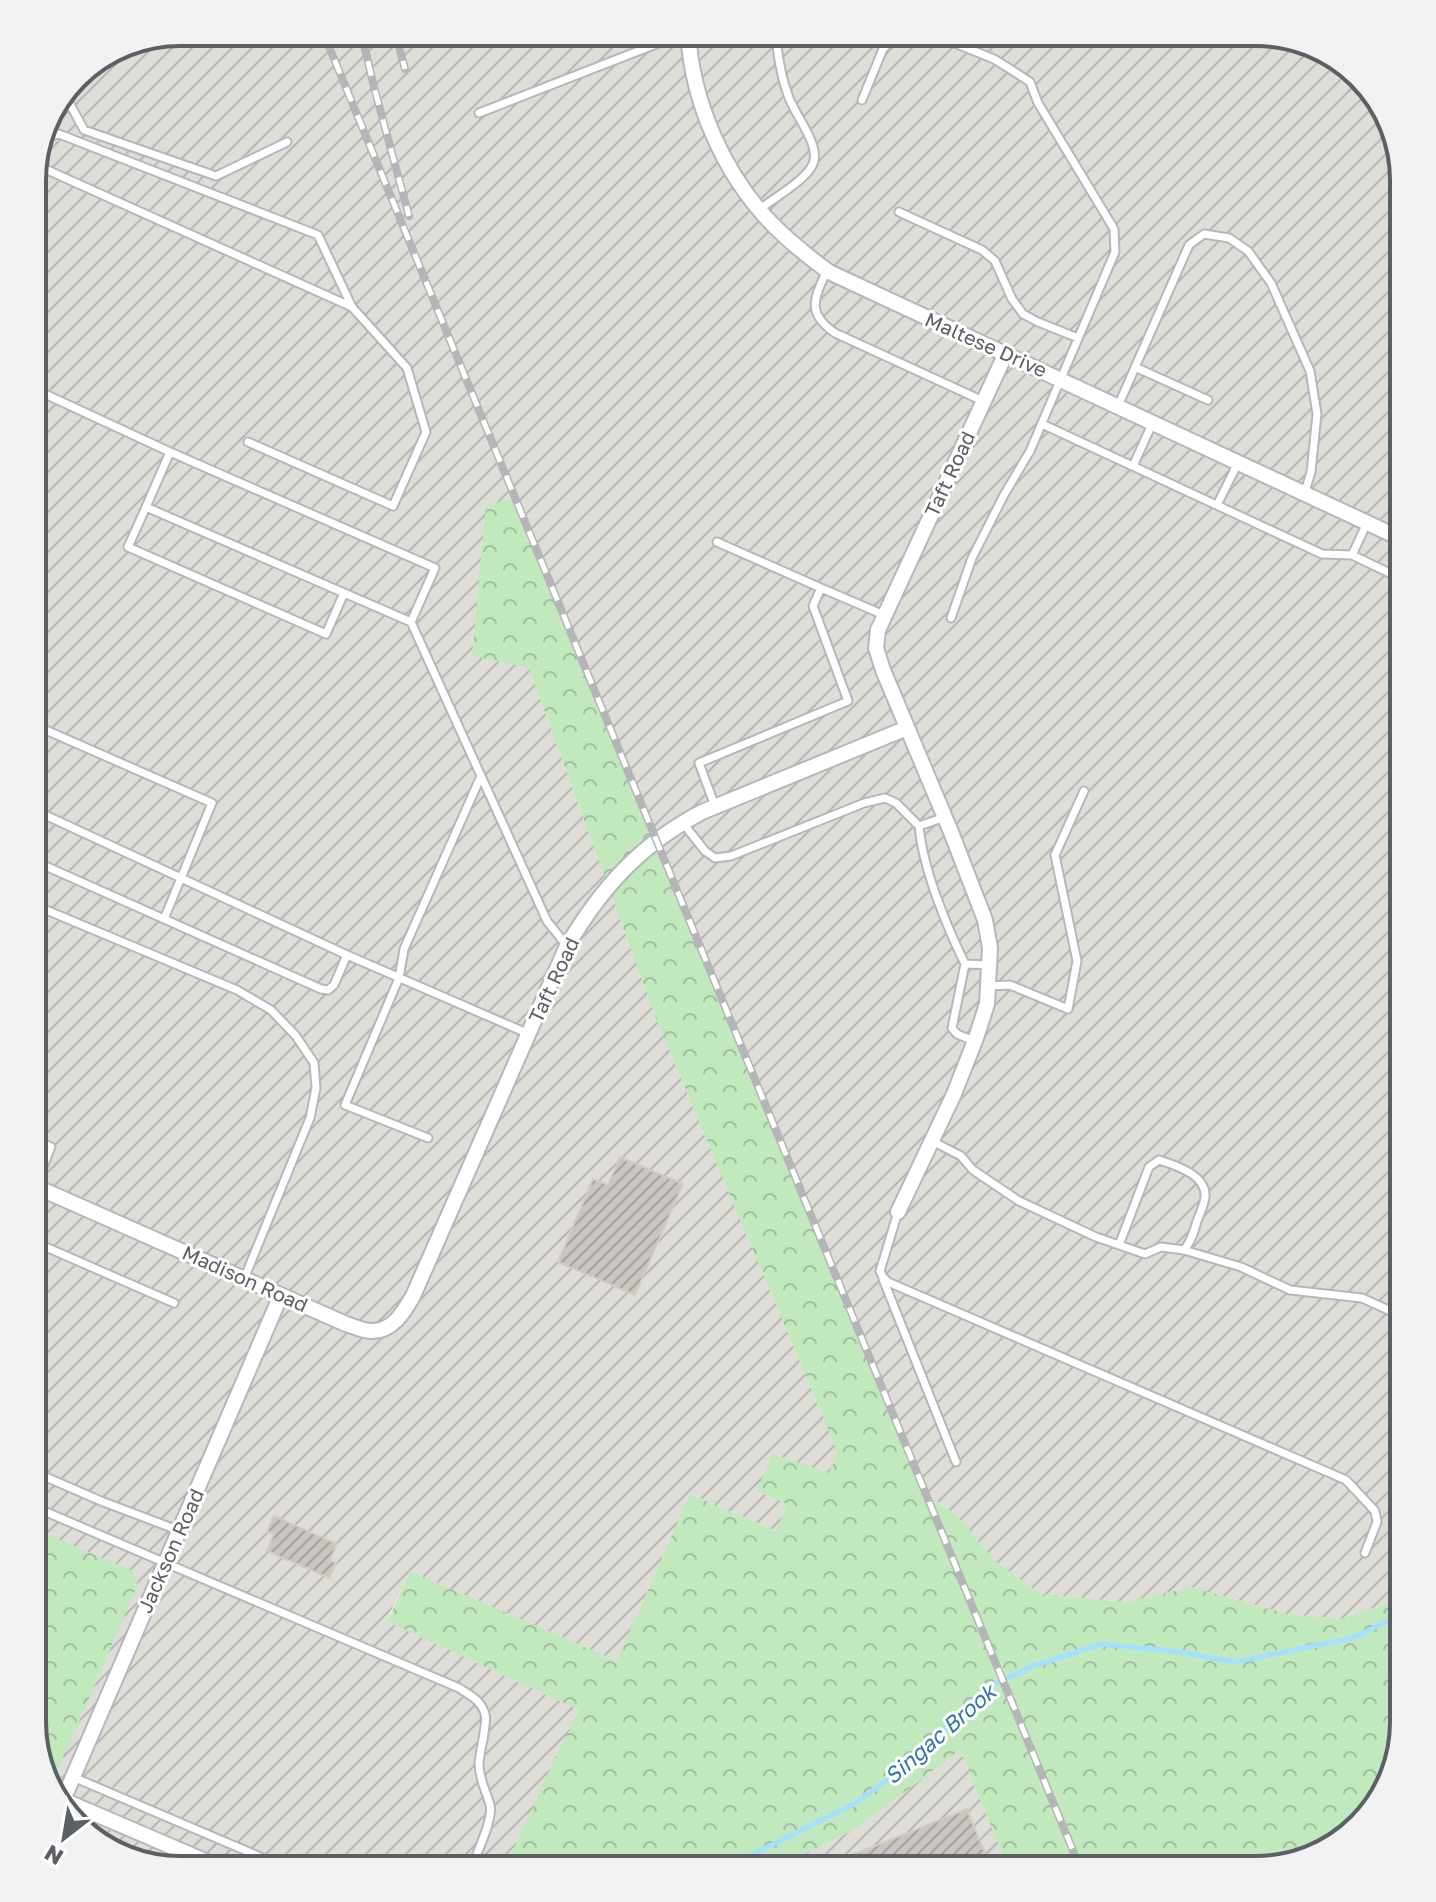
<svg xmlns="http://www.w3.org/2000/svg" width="1436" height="1902" font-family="'Golos Text',sans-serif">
<defs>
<pattern id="industrial-furrows" width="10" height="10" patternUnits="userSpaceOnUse" patternTransform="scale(2)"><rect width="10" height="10" fill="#dfddd8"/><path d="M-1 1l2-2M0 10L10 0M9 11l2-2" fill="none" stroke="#b8b7b3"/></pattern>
<pattern id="forest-crowns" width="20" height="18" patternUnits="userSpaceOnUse" patternTransform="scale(2)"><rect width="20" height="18" fill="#c2e8be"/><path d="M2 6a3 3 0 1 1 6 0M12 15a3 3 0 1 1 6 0" fill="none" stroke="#a1bf9e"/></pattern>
<pattern id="building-hatch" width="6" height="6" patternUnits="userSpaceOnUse" patternTransform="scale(2)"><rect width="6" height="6" fill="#cac5c0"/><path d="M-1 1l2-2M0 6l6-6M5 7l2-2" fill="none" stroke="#a7a3a0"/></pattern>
</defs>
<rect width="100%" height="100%" fill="#efebe3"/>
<path fill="url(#industrial-furrows)" d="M180,32H1265L1330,52L1379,98L1404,180V1597L1341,1619L1287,1614L1191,1587L1127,1602L1040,1594L994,1560L958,1517L929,1495L517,498L529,668L657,1021L838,1453L829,1473L787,1504L776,1531L690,1494L617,1661L410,1571L386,1621L579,1710L505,1870H180L107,1850L57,1804L32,1722V170L48,114L82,69Z
M960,1750L1009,1870H772L857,1828Z"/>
<path fill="url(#forest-crowns)" d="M516,498L929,1495L958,1517L994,1560L1040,1594L1127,1602L1191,1587L1287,1614L1341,1619L1404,1597V1722L1384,1795L1338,1845L1256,1870H1009L960,1750L857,1828L772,1870H504L548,1773L579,1710L386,1621L391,1614L410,1571L617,1661L690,1494L776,1531L787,1504L756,1491L773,1454L829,1473L838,1453L657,1021L529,668L472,656L486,505Z
M32,1528L133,1571L138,1584L59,1769L45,1764L32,1722Z"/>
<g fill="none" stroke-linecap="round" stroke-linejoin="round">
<path stroke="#a3e1ff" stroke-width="5" d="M721,1870L852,1805L913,1762L959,1713L993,1685L1033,1666L1102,1644L1172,1651L1235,1662L1353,1638L1404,1613"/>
</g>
<path fill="url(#building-hatch)" stroke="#d4ccc1" stroke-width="2" d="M620,1157L683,1184L635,1295L558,1262L593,1179L608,1185Z
M274,1516L337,1544L330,1560L336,1563L329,1578L267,1551L274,1534L267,1532Z
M967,1809L992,1870H858L852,1855Z"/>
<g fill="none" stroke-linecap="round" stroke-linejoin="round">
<defs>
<path id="lane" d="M927,32L994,59L1010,69L1030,82L1038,103L1114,229L1115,252L1030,451L1004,495L972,558L951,618
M982,32L988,35L990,32
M64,93L84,130L216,176L287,142
M862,100L883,49L899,32
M479,113L687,32
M34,164L352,307L318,235L59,134L41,138
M760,209C774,198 806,180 813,164C821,144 794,115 788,95C782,79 779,63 777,46
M899,212L982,250L995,261L1012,299L1023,314L1038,322L1078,338
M827,270C814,299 806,313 835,333L983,401
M1135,367L1208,400
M32,388L170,452L435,568L411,622L547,921L567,946
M1118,406L1189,245L1204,234L1229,238L1248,251L1271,283L1310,371L1317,414L1311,472L1304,495
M1042,424L1322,554L1352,555
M248,442L393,506L426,432L407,368L352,307
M170,452L146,507L411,622
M1133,466L1153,422
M1217,505L1238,463
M146,507L128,547L326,634L344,593
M1367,523L1352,555L1404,580
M1395,535L1404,520
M717,542L821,588
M715,806L699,763L848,701L813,606L821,588L884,615
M32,809L181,878L212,803L32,724
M682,822L705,851L715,858L731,856L864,803L885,798L896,803L919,826L945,817
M919,826C923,869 946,925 965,964L989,965
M32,860L321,989L328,990L334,985L347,955L529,1034
M32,904L237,990L271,1010L296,1036L314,1063L316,1088L310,1118L244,1279
M164,919L181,878L347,955
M965,964L952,1028L957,1034L974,1041
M988,986L1010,985L1068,1009L1077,961L1055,855L1084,791
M428,1138L345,1105L399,978L404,949L481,776
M32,1139L51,1147L35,1186
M932,1141L961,1156L973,1170L1019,1201L1096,1237L1145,1254L1161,1247L1184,1250L1241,1267L1290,1290L1362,1298L1404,1317
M898,1212L880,1271L883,1277L888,1282L1346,1480L1375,1511L1377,1522L1365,1553
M32,1241L174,1303
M1119,1245L1149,1167L1159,1160C1175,1165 1207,1175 1205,1197C1204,1205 1200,1214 1197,1221C1194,1232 1191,1242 1184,1250
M883,1279L956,1462
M32,1471L101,1501L180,1531
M32,1506L459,1688C471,1696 481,1700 485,1714C488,1722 480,1750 479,1763C479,1780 486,1790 490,1805C494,1818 476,1856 470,1870
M73,1777L291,1870"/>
<path id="street" d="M688,32C692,102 724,175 773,225C790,242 810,258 829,272L1404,540
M32,1185L346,1324C353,1326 363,1331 371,1331C392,1332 404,1312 413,1296L567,946C602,887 641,844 702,812L907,728
M898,1212L954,1094L976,1038L987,1004L990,948L985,920L951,832L883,670L876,648L878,630L1006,353
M63,1800L226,1870
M60,1807L281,1295"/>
</defs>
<use href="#lane" stroke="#b4b7bb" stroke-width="11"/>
<use href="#street" stroke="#b4b7bb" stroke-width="18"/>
<use href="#lane" stroke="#fff" stroke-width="7"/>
<use href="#street" stroke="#fff" stroke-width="14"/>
<defs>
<path id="rail" d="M323,32L1081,1870
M361,32L374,87L409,216
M395,32L405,69"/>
</defs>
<use href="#rail" stroke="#b4b5b6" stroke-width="8"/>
<use href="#rail" stroke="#fff" stroke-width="5" stroke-dasharray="15" stroke-linecap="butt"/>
</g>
<g text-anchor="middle" stroke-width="6" stroke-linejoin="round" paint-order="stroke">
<g font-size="20" fill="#5b6065" stroke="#fff">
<text transform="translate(986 345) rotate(24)" y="7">Maltese Drive</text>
<text transform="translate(950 474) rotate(-65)" y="7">Taft Road</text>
<text transform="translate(554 980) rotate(-65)" y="7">Taft Road</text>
<text transform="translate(245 1279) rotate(24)" y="7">Madison Road</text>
<text transform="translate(171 1551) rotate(-66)" y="7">Jackson Road</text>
</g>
<g font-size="22" font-style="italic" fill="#3477a6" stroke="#fff">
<text transform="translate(940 1734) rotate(-41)" y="8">Singac Brook</text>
</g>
</g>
<path d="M0 0H1436V1902H0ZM180 46H1256A134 134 0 0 1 1390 180V1722A134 134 0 0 1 1256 1856H180A134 134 0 0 1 46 1722V180A134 134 0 0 1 180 46Z" fill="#f2f2f3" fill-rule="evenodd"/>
<path fill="none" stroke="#5b6065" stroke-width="4" d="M180 46H1256A134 134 0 0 1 1390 180V1722A134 134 0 0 1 1256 1856H180A134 134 0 0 1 46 1722V180A134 134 0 0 1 180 46Z"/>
<g transform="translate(64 1838) rotate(211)" stroke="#ffffff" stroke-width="6" paint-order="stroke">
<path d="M0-6L14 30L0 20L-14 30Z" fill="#5b6065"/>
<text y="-12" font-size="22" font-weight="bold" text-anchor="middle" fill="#5b6065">N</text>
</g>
</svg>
